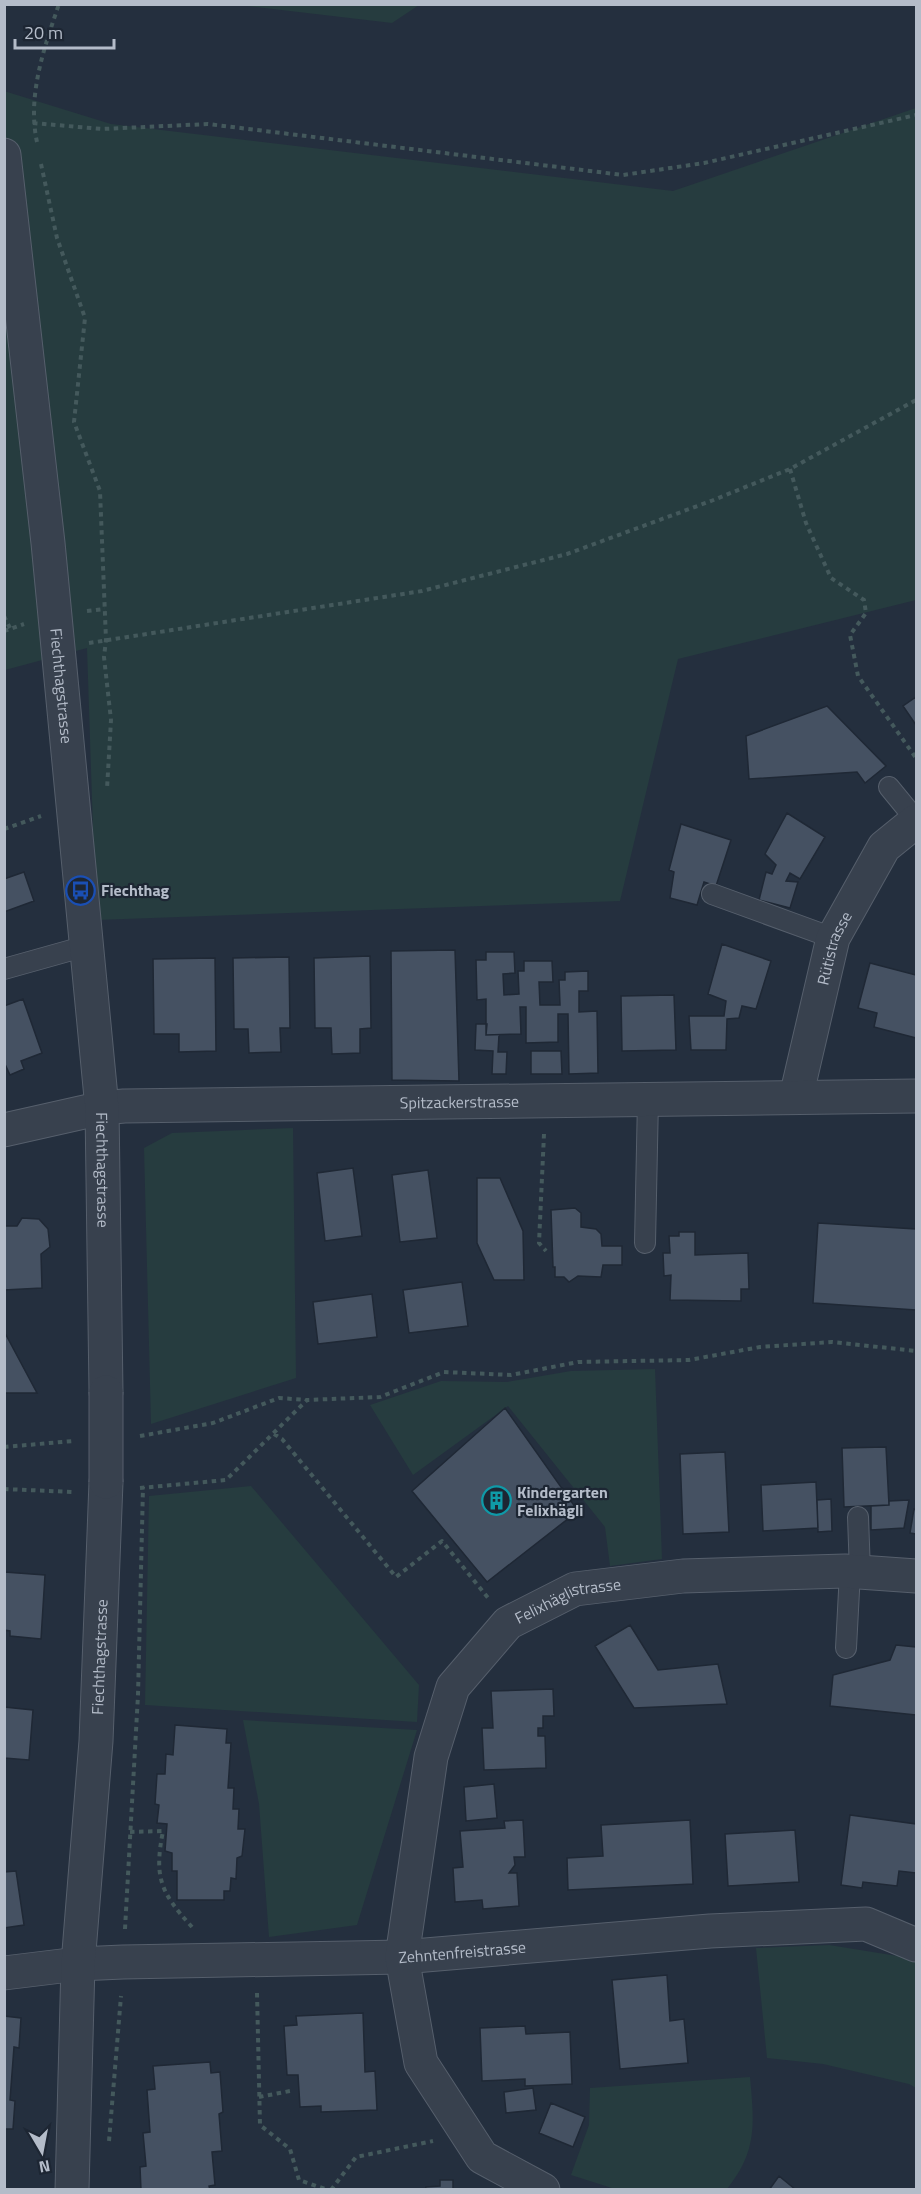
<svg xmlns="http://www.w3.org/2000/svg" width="921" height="2194" font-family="'Titillium Web',sans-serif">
<rect width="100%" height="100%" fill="#242f3e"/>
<path fill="#263c3f" d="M238,5L419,4V5L392,23Z
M4,91L111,124L673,191L916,108V600L678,659L620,901L96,920L87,648L5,670Z
M293,1128L296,1378L151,1424L144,1148L172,1133Z
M655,1369L662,1559L610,1566L605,1527L508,1406L413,1475L370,1405L441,1381L507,1382L571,1371Z
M251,1486L419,1685L417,1722L145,1705L149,1496Z
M243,1720L417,1730L357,1925L269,1937L259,1804Z
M829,1945L916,1959V2088L909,2084L823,2064L767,2058L756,1948Z
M750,2077C754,2122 758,2151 727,2189H615L571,2175L589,2125L590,2088Z"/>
<path fill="#455162" stroke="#1f2835" stroke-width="1.5" d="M916,697V725L903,706Z
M827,706L886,766L865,783L857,772L749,779L746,736Z
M787,813L825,837L800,879L790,873L786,881L798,882L790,908L759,900L766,872L772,874L776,865L765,854Z
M681,824L731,840L716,886L704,882L697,905L670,898L674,872L669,870Z
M24,872L34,901L4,912V879Z
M722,944L771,961L756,1009L742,1006L739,1018L727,1019L726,1050H691L689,1016H724L726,1001L708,994Z
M455,950L459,1081L392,1080L391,951Z
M486,952H514L515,973L503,974L504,995L519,994L518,971H524V961H552L553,982H539L540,1005H560L559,980H565V972L588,971V991H579V1012L597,1011L598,1073L569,1074L568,1014H558V1042L526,1043V1007H520L521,1034L486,1035V999L477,1000L476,960H486Z
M370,956L371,1028L360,1029V1053L332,1054L331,1028H315L314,958Z
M289,957L290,1028H280L281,1052L249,1053L248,1029H234L233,958Z
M215,958L216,1051L179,1052V1034H154L153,959Z
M870,963L916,975V1038L874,1027L877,1013L858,1008Z
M674,995L676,1050L622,1051L621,996Z
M23,999L42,1053L21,1061L24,1069L10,1075L4,1062V1006Z
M476,1024H487L486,1035H499L498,1052H507L506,1074H492L493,1051L475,1050Z
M531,1051H561L562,1074H531Z
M353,1168L362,1236L325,1241L317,1173Z
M428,1170L437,1238L400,1242L392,1175Z
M477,1178H500L523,1231L524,1280H494L477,1243Z
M575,1208L581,1213V1227L596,1229L601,1234L602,1246H622V1265H603L601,1277L578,1276L569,1282L564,1277H555V1267H553L551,1210Z
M22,1218L39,1219L48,1229L50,1247L41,1254L42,1288L4,1290V1226H17Z
M818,1223L916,1229V1310L813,1303Z
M679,1232H695V1255L748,1253L749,1289H741V1301L670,1300L671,1275L664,1276L663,1253H670L669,1236H679Z
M462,1282L468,1326L409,1333L403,1290Z
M372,1294L377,1337L318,1344L313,1302Z
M4,1335H6L37,1393H4Z
M505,1408L578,1511L487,1582L412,1491Z
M886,1447L889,1505L844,1507L842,1448Z
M725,1452L729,1532L683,1534L680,1454Z
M816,1482L818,1528L763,1531L761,1485Z
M831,1499L832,1531L818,1532L817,1500Z
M909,1500L904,1528L871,1530V1506L889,1505V1501Z
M914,1509L916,1510V1534L910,1533Z
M4,1572L45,1575L41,1639L10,1636V1631L4,1630Z
M630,1625L658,1670L718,1664L727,1704L634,1708L595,1646Z
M896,1645L916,1647V1715L830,1706L833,1675L890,1660Z
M553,1689L554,1716H543V1728H538V1736H545L546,1768L484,1770L482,1728H493L491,1691Z
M4,1707L33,1710L29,1760L4,1758Z
M175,1725L227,1729L226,1743H231L228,1788H234L233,1809H239L238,1829H245L242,1856L237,1858L236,1879L231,1878L230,1891H224V1900H177V1871H172V1853L165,1851L167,1824L157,1823L159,1805L155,1804L157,1774H165L166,1754L173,1755Z
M494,1784L497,1818L466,1821L464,1787Z
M850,1815L916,1824V1873L899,1871L897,1886L863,1882L862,1888L841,1885Z
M523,1820L525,1857H514L515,1865L509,1873H517L519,1906L483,1909L482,1900L455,1902L453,1868L463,1867L460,1831L505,1828L504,1821Z
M690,1820L693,1884L568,1890L567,1858L603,1856L601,1825Z
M795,1830L799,1882L728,1886L725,1834Z
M16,1871L24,1925L4,1928V1872Z
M667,1975L670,2021L684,2019L688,2063L620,2069L612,1980Z
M363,2013L365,2072L375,2071L377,2110L321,2112V2106L300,2107L298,2075H287L284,2026L297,2025L296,2016Z
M4,2016L21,2018L19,2048L14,2047L10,2100L15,2101L13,2129H4Z
M525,2026L526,2034L570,2032L572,2084L525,2086V2079L482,2081L480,2028Z
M210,2062L211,2073L220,2072L223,2112L219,2114L222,2151L212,2152L215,2185L209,2186L210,2190H141L140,2167L146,2166L143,2133L150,2132L147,2090L155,2089L153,2066Z
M533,2088L536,2110L506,2113L504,2092Z
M551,2103L585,2117L573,2147L539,2133Z
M779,2176L796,2190H769Z
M440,2180H453V2190H425L426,2187L440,2186Z"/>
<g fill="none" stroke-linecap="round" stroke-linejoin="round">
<defs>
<path id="service" d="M889,787L916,820
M712,894L833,938
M4,969L86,946
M645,1243L648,1099
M858,1517L860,1572
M846,1648L850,1572"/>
<g id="minor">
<path id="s1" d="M796,1097L833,938L884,847L916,821"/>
<path id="s2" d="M4,1130L102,1108L124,1106L916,1096"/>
<path id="s3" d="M4,1973L78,1964L123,1962L402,1957L710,1931L866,1924L916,1945"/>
<path id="s4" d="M543,2190L482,2157L421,2063L402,1957L431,1757L453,1687L508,1623L575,1589L683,1576L845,1571L916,1576"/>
</g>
<g id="tertiary">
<path id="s5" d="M4,155L48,543L102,1108L106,1392"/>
<path id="s6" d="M72,2190L78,1964L96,1741L106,1482"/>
</g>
</defs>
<use href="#service" stroke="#565f6c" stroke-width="22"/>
<use href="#minor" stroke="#565f6c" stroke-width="35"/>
<use href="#tertiary" stroke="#565f6c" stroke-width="35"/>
<path stroke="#44595c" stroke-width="4" stroke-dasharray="4.5 4.5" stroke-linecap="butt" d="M33,123L102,129L208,124L623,175L704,163L916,115
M37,142C27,96 44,48 59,4
M41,164L57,238L85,318L74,422L100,491L106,640L104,657L111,720L107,789
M790,469L806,523L831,578L864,600L866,613L850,635L858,676L916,758
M87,611L105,609
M4,616L10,628
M4,631L24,624
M89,643L422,591L567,554L711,501L790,469L916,400
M4,829L41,816
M544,1134L539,1243L546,1251
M274,1434L282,1439L396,1577L442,1541L489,1599
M140,1436L213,1423L279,1398L307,1400
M4,1447L73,1441
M140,1488L226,1480L307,1400L380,1397L444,1372L511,1375L578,1362L689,1360L760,1347L832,1342L916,1351
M4,1489L73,1492
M130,1832L163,1831C154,1877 160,1892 192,1927
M125,1929L138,1695L143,1487
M257,1993L260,2125L290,2149L299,2180L328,2190
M259,2097L290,2091
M109,2141L121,1996
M331,2190L356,2157L433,2141"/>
<use href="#service" stroke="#38414e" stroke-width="20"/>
<use href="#minor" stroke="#38414e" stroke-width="33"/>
<use href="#tertiary" stroke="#38414e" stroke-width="33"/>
<defs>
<path id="tertiary-bridge" d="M106,1482V1392"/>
</defs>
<use href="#tertiary-bridge" stroke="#565f6c" stroke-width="35" stroke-linecap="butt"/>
<use href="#tertiary-bridge" stroke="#38414e" stroke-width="33"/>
</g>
<defs>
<symbol id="bus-ring" viewBox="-11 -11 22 22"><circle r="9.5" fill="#1d2633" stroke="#1a4fb4" stroke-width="1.5"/><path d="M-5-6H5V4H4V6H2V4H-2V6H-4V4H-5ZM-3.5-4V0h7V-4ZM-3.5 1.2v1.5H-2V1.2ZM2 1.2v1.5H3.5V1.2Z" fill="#1a4fb4"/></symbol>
<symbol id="building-ring" viewBox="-11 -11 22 22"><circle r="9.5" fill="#1d2633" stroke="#0f9aa8" stroke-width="1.5"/><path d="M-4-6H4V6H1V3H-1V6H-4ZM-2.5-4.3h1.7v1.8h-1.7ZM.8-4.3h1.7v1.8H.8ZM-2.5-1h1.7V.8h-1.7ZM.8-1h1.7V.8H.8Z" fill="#0f9aa8"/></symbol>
</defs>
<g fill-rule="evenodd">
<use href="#bus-ring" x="64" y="874" width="33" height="33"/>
<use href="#building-ring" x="480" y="1484" width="33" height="33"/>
</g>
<g text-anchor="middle" stroke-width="4.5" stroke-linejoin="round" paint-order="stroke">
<g font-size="16" fill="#b4bcc9" stroke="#1d2633">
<text dy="6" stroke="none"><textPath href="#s5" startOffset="534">Fiechthagstrasse</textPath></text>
<text dy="6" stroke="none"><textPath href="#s1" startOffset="154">Rütistrasse</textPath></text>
<text dy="6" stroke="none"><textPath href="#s2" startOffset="458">Spitzackerstrasse</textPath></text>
<text dy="6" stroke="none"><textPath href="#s5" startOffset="1020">Fiechthagstrasse</textPath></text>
<text dy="6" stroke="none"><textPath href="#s4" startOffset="714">Felixhäglistrasse</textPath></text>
<text dy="6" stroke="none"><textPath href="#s6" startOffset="534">Fiechthagstrasse</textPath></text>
<text dy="6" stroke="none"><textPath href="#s3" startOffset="459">Zehntenfreistrasse</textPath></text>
</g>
<g font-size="16" font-weight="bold" fill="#b4bcc9" stroke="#1d2633" text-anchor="start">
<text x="101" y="896">Fiechthag</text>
<text x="517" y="1498">Kindergarten<tspan x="517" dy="18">Felixhägli</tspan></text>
</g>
</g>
<rect width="921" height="2194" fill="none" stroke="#b4bcc9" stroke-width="12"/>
<g transform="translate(42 2152) rotate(170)" stroke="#1d2633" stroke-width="4.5" paint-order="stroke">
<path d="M0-4.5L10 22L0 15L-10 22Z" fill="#b4bcc9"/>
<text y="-9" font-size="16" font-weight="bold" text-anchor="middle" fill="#b4bcc9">N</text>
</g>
<path d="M15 39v9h99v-9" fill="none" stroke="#b4bcc9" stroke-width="3"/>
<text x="24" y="39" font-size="18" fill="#b4bcc9" stroke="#1d2633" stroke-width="4.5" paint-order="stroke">20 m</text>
</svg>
